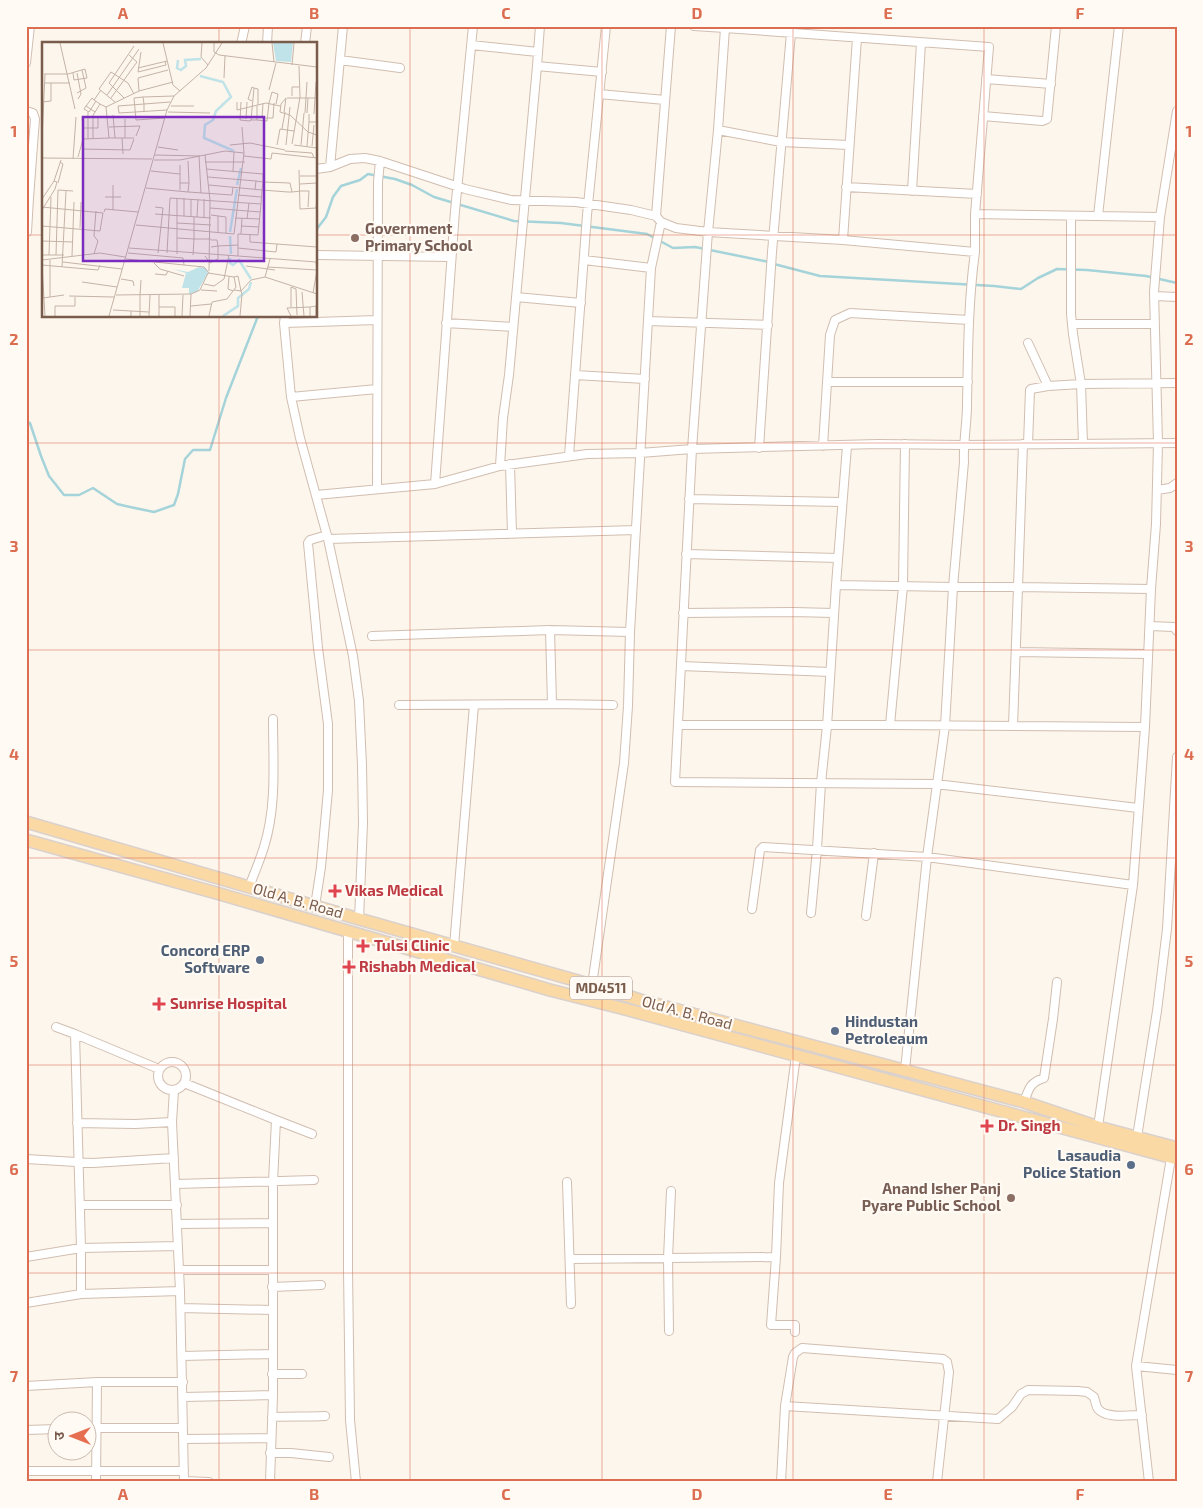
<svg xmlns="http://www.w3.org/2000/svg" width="1203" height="1508" font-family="'Exo 2','Noto Sans Devanagari',sans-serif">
<rect width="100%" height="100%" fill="#fdf6ec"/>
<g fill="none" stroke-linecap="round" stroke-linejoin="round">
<path stroke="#a5d3da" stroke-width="2.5" d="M316,230L326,217L333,197L341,186L360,180L368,174L395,179L412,185L434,197L514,221L561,223L647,234L673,248L695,247L769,262
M774,264L820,276L994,286L1021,289L1038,278L1057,269L1087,270L1146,276L1177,283
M26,421L30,423L41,456L49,476L64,495H79L93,488L117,504L130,507L154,512L174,505L178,494L185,459L193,450H210L226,398L258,316"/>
<defs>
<path id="street" d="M694,26L725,28
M241,44L245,26
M267,44L268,26
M305,44L307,26
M471,45L538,52
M340,60L400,68
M26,63L30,26
M537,66L540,26
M986,79L1051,84
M599,94L665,100
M26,111L33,113L35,119L29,198H26
M983,116L1042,121L1047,119L1056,26
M718,130L781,142L849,145
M330,167L343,26
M316,169L330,167L350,159L365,158L380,161L465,189L511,200L576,202L631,210L656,216L661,222L676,228L708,232L843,240L975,252C968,303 968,354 967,405C967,424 963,443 964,462L953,587L945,726L927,857L905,1070
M846,187L977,194
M912,191L921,43
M975,214L989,47L725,28L718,130L708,232L692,449L675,782L936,784L1138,808
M656,216L671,26
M1098,216L1119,26
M1160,217L1177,111
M27,232L29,198
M843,240L857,38
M975,252V214L1160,217L1154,292L1158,443L1156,524L1151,589L1145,727L1133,885L1098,1127
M316,255L451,257
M584,260L651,268L630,632
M651,268L661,222
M1154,296L1177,297
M516,297L581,303
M285,316L284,323L291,397L300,438L328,539L353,656L359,701L362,765L363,823L359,919
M648,321L768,325
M284,323L377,320
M446,323L513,327
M1072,324H1155
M1028,343L1048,386
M575,375L645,379
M827,382H968
M291,397L377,389
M1023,444L1018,587L1151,589
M1028,444L1030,390L1031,389L1048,386L1081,384L1073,334L1071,314V216
M1083,444L1081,384L1177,383
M823,446L830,335L835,320L850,313L969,320
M759,448L772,252L791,33
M569,456L587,215L606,26
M510,464L512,534
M500,466L503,418L509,375L537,66L602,72
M435,484L455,211L473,26
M377,489L378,182L380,161
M1157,490L1170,488L1177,483
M316,495L435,484L500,466L587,454L640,453L692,449L878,444L963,445L1177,443
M689,499L842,502
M328,539L636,530
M686,554L838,558
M836,585L953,587H1018L1013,726
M683,613L793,612L834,613
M1150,626L1174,627L1177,631
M372,636L550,630
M1016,652L1148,654
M681,666L830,672
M399,705L552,704
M678,725H890L1145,727
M890,725L903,586L905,444
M249,887C254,874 260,860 264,847C277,806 273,761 273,719
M315,906L321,867L328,790V724L318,648L308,543L310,540L327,535
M752,909L760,850L763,847L927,857L1133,885
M811,913L817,849L821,783L827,726L836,585L847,446
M866,916L874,853
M348,932V1269L350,1420L356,1482
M454,946L474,705
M592,985L624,763L628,706L630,632L550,630L552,704L613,705
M56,1027L75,1034
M158 1076a14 14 0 1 1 28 0a14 14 0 1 1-28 0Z
M184,1083L276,1120L273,1182V1395L270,1482
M1024,1102C1029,1089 1029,1083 1044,1078L1053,1019L1057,982
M276,1120L312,1134
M77,1123L135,1124L172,1122
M1137,1137L1157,1011L1167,929L1177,757
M26,1159L93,1163L174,1158
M567,1182L571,1304
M176,1184L314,1180
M80,1205H177
M177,1224L273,1223
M26,1257L81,1248L178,1246
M570,1259L776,1257
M179,1270H272
M272,1287L321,1285
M180,1291L184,1482
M81,1294V1248L75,1034L159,1069
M26,1303L81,1294L180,1291L172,1122L174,1090
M181,1308L272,1310
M669,1331L668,1258L671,1191
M795,1332V1325H771L776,1257L779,1183L796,1056
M182,1356L272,1354
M1136,1366L1177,1370
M272,1374H302
M97,1382H183
M26,1386L97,1382L96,1482
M183,1397L273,1395
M785,1406L998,1419L1012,1407L1021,1394L1028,1390L1078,1391L1087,1392L1094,1397C1095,1400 1096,1406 1098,1409C1106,1419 1131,1415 1142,1415
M272,1417C290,1416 307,1417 325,1416
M88,1428H183
M26,1430L58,1429
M184,1439L271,1438
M270,1453H291L329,1457
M26,1471H184
M184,1481L209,1482
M781,1482L785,1406L793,1357L795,1353L802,1348L943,1359L947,1362L949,1372L937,1482
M1149,1482L1136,1366L1171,1158"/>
<path id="primary" d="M26,822L359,919L592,985L640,1000L1024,1102L1098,1127L1177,1148
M26,840L220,894L550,990L625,1009L1177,1159"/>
</defs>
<use href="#street" stroke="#d1beb0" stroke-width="10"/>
<use href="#primary" stroke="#dad1cd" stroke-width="14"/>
<use href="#street" stroke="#fff" stroke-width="8"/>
<use href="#primary" stroke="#fbd9a5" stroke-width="11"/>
</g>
<path fill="none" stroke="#dc6d51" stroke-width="1" stroke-opacity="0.55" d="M219,26V44M410,26V1482M602,26V1482M793,26V1482M984,26V1482M26,235H44M316,235H1177M219,316V1482M26,443H1177M26,650H1177M26,858H1177M26,1065H1177M26,1273H1177"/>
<g fill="#8d6e63" stroke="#fffaf3" stroke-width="2">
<circle cx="355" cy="238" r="5"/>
<circle cx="1011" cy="1198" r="5"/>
</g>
<g fill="#e0444e" stroke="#fffaf3" stroke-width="2">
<path d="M332.5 883.5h5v5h5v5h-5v5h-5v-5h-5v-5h5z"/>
<path d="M360.5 938.5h5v5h5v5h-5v5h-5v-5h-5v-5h5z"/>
<path d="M346.5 959.5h5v5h5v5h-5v5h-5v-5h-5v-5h5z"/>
<path d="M156.5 996.5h5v5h5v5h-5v5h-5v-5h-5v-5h5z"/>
<path d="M984.5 1118.5h5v5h5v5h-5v5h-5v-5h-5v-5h5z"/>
</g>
<g fill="#5c6f8a" stroke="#fffaf3" stroke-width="2">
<circle cx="260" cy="960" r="5"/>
<circle cx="835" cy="1031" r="5"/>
<circle cx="1131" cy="1165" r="5"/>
</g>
<g text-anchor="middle" stroke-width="4.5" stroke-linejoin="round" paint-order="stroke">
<rect fill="#fffaf3" stroke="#a28b7f" stroke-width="1" x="570" y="976.5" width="62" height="23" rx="4"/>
<g font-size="14" font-weight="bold" fill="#7a5c4d">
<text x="601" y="993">MD4511</text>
</g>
<g font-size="15" font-weight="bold" fill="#785e54" stroke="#fffaf3" text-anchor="start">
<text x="365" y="234">Government<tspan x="365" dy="17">Primary School</tspan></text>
<text x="1001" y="1194" text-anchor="end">Anand Isher Panj<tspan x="1001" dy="17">Pyare Public School</tspan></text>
</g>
<g font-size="15" font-weight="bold" fill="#be3a42" stroke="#fffaf3" text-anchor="start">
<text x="345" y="896">Vikas Medical</text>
<text x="374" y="951">Tulsi Clinic</text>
<text x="359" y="972">Rishabh Medical</text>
<text x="170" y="1009">Sunrise Hospital</text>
<text x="998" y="1131">Dr. Singh</text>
</g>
<g font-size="15" fill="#7a5c4d" stroke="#fffaf3">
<text transform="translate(298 901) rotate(16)" y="5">Old A. B. Road</text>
<text transform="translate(687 1013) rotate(15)" y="5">Old A. B. Road</text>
</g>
<g font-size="15" font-weight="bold" fill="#4e5e75" stroke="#fffaf3" text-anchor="end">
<text x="250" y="956">Concord ERP<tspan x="250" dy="17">Software</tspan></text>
<text x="845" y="1027" text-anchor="start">Hindustan<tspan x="845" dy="17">Petroleaum</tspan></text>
<text x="1121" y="1161">Lasaudia<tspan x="1121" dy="17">Police Station</tspan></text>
</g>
</g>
<g transform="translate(42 42)">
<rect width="275" height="275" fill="#fdf6ec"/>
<path d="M231,1H251L249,20L234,19ZM157,225L164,226L166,231L155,250L147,252V246H140L144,231L131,227L146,230Z" fill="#bfe3e8"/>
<path fill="none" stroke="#bfe3e8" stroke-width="2.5" d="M136,18L135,26L139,28L144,24L143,18L159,17M158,34L181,40L189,55L174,69L171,78L163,83L162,96L192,109M195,143L199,126M188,190L195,147M188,194L189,212M188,216V221L191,223L197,218L209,237M181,274L196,264V256L207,247L209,240"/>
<path fill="none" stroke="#c5b3a7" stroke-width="1" d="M18,1L33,67M121,1L131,43L138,49M160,1L159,15L166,23M172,1V10L177,13L275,25M230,1L232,20M99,10L96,30L124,23L123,19M250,23L252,1M96,26L125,19M35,31L39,52L36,57M2,32H26L43,27L45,36L32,38L31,31M182,36L183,14M3,41H28M212,46L216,47V63M227,48L234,21M97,49L96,36L126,28M35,51L44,46L40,28M65,53L97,7M250,54V45H257M101,55L92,56L94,78L122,76M69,56L95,20L87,13M82,56L67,41L92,4M245,56H274M52,58L50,56L44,64L53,70M0,60L9,59V41M73,60L57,47L69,30L86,41L92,52M195,60V68L224,61L238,64M199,60L198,78L208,79L209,78L212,46L210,45L206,57L210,59M227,61L230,50L236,52L234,62M58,62L64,65L67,96H92M44,64L42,67L47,70L54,59M129,64H152M64,65L97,49L131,40M125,68L77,71L76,64L102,62L101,55L132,54M46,70V97M102,70V62L128,60M126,70L168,71M242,70L244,56L239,62L238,70L248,73L266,90L275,93M263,71L265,40M265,71L266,56M267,72V80H275M272,72L274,40M71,73L73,96M50,75L58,62L52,58L59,48M51,75V97M220,76H231L232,61M220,76L221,61M83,77V96M204,77L205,60M209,78H215V64M215,78L225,79L227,61M67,85L98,84L94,94M200,85L202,111M41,86L40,75H56V86H41V97M240,87L243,70M80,96L81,112M0,98L3,32M250,102L258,55L257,24M188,103L208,101L243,108M235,103L238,87L252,89M244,103L248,65M252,103L275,106M259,103L262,71M265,104L267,80M270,104L272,83M116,105L136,108M40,107L88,108L92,97M243,109L270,111L272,116M113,113L158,114M163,113L168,158L167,229M157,114L159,151M202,114L229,117L230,111L275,116M36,115L41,97L67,96M0,116L110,117M31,117L34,75M146,119L147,141M163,120H203M138,123V141M164,127L221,132V140L214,139M257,128L258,167L274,166L275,155M109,129L138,132M191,129L192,110M258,134H275M166,135L214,139L213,147M16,141L21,122L18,120M258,142L275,141M71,143V168M167,143L220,148L219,162M104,146L146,150L147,141H138V148M16,148L31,149M146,150L190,153L191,145M250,150L248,141L221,140L220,148L246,150H250L259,149H267L266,165M196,153L219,155M63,155H79M0,157L12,139L19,118M0,165L61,171L58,189L0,184M113,165L121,166L116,211M168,166L218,170M0,168L13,147L15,140L12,139M62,170L63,167L96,170M113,172L169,176M169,173L184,175V191M142,174V156M176,174V191M149,175V157M155,175L156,157M162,176V157M193,176L217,177M205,177L207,161M135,181L169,183M94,183L192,192L202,111L183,109L138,118H112M199,184L217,185M38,186L39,160M199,192L200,176M208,193V200L275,205M135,196L152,197V175M169,198H175L176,204L196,203M0,199L31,200M87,206L196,214V192M196,206L234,210L235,202M86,211L141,216L142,223L162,225L167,231M125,211L128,156L219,162L216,193L196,192M52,212L56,199L52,194L54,169M135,212V156M0,213H22M7,213L9,155M14,213L16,148M151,213L152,197H169M30,214L32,160M163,214L168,221L176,217V204L169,205M196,214L274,220L275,228M84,217L142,223M228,217L223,235L275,252M0,218L58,211L83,215M8,218V255M21,220L80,227M112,221L118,227L142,234M0,223L56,228L58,223M0,223L3,274M204,224L233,228M20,225L24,149M226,225L275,228L271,251M166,231L192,235L194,245L185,257L170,260L167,274M113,232L124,233L126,229M187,235L186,247L191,249M192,235L196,234L199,249L209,238L223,235M79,237L91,239L92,244M40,240L75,245M162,242L172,244L182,237L187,213M159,248L175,249M192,248L199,249L200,252L198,274M260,250L262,274M74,253L149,252L158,248L166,231M98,253L99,238M27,254L72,255M1,256L22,253M149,264L169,262M117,265H133V274M249,265V245L254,247L255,273M71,268L89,269M13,274V264H33V255M67,274L125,68L132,54L164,26L180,1M89,274V269L107,270M98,274V253M107,274L108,253M117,274V253M140,274L141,253M148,274L149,252M249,274L245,266L268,265M268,274V265L274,264V274"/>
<path fill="#7b2cbf" fill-opacity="0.15" stroke="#7b2cbf" stroke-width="2.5" d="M41,75H222V219H41Z"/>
<rect width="275" height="275" fill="none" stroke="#7a5c4d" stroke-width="2.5"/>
</g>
<rect width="1203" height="1508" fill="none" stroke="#fffaf3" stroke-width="55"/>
<g transform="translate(72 1436) rotate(270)"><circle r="24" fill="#fffaf3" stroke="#cabbb1"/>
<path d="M0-4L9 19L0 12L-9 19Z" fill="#e76f51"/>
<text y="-8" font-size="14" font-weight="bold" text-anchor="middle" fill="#7a5c4d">उ</text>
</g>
<rect x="28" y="28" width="1148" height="1452" fill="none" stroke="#dc6d51" stroke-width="2"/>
<g font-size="16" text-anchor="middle" font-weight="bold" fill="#dc6d51">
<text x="123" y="19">A</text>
<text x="314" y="19">B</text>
<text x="506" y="19">C</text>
<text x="697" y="19">D</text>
<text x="888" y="19">E</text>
<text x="1080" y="19">F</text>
<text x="14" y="137">1</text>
<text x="1189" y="137">1</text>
<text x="14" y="345">2</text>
<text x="1189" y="345">2</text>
<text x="14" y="552">3</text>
<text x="1189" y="552">3</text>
<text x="14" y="760">4</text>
<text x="1189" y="760">4</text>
<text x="14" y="967">5</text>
<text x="1189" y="967">5</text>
<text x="14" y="1175">6</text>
<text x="1189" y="1175">6</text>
<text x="14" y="1382">7</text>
<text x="1189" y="1382">7</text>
<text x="123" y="1500">A</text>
<text x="314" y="1500">B</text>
<text x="506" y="1500">C</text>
<text x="697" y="1500">D</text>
<text x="888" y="1500">E</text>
<text x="1080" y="1500">F</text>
</g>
</svg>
